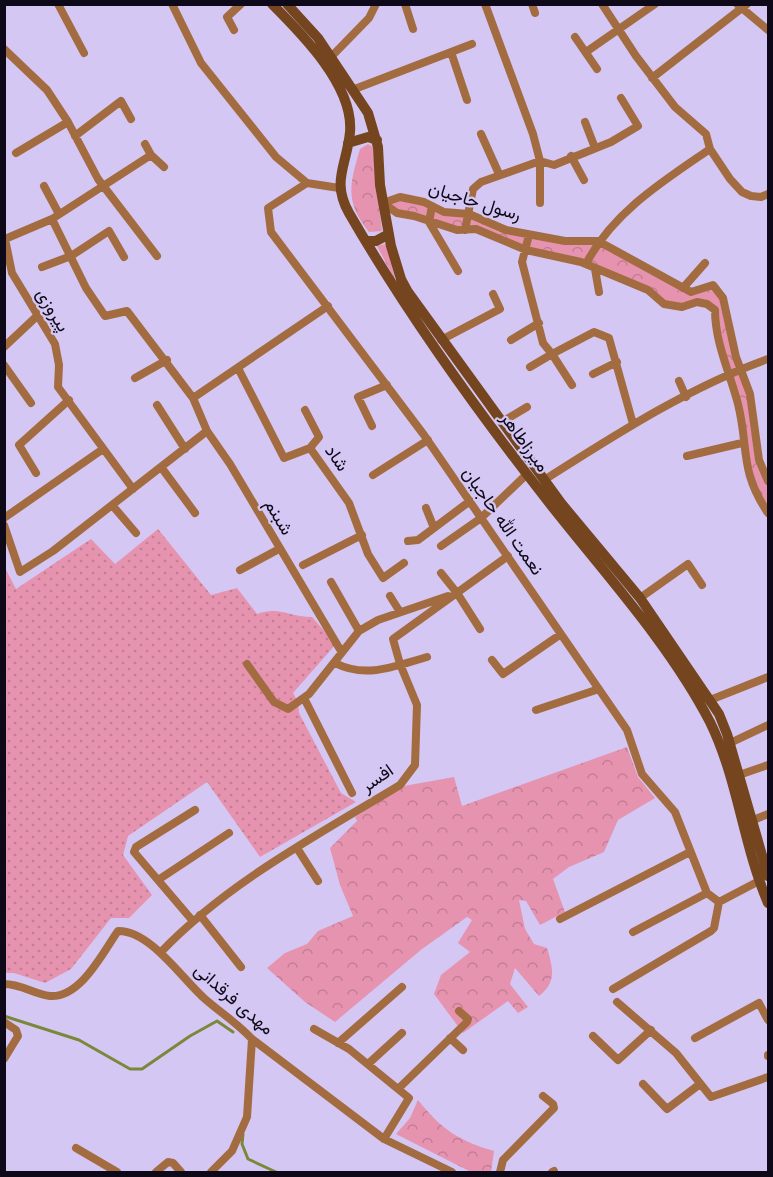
<svg xmlns="http://www.w3.org/2000/svg" width="773" height="1177" font-family="'Fira Sans',Vazirmatn,sans-serif">
<defs>
<pattern id="forest-crowns" width="20" height="18" patternUnits="userSpaceOnUse" patternTransform="scale(1.5)"><rect width="20" height="18" fill="#e693af"/><path d="M2 6a3 3 0 1 1 6 0M12 15a3 3 0 1 1 6 0" fill="none" stroke="#c47d96"/></pattern>
<pattern id="garden-dots" width="8" height="8" patternUnits="userSpaceOnUse" patternTransform="scale(1.5)"><rect width="8" height="8" fill="#e693af"/><path d="M2 2h.1M6 6h.1" fill="none" stroke="#c47d96" stroke-width="1.8" stroke-linecap="round"/></pattern>
</defs>
<rect width="100%" height="100%" fill="#d4c7f3"/>
<path fill="url(#forest-crowns)" d="M368,144L373,147L382,231L369,232C344,201 350,184 360,149Z
M399,200L467,214L505,231L596,242L680,289H713L720,299L747,389L758,459L768,485V510L747,467L741,410L716,329V311L704,301L682,306L664,302L595,267L529,250L494,234L456,229L397,212L388,203Z
M386,244L396,282L377,246Z
M627,747L638,777L655,798L618,820L604,852L569,867L553,879L565,912L540,925L526,901L519,900L525,929L534,944L547,948C553,968 557,982 539,996L515,968L510,984L528,1007L518,1013L508,1001L463,1033L434,994L441,975L470,952L458,943L472,920L467,917L422,949L335,1022L305,1002L267,968L285,953L307,944L318,931L353,916L340,885L330,848L357,821L355,817L404,786L454,777L462,806Z
M418,1100C441,1129 459,1141 494,1151L491,1172H471L396,1134L410,1118Z"/>
<path fill="url(#garden-dots)" d="M158,529L211,595L237,588L257,614C280,606 288,617 312,617L336,644L293,693L298,702L299,713L341,793L356,802L260,857L207,782L128,836L123,855L152,895L129,918H111L71,969L45,983L14,973H5L4,566L16,589L91,539L115,564Z"/>
<g fill="none" stroke-linecap="round" stroke-linejoin="round">
<path stroke="#7b883a" stroke-width="3" d="M4,1016L79,1040L130,1069H142L190,1036L217,1021L233,1032
M243,1134L242,1144L248,1159L276,1172"/>
<path stroke="#a36c40" stroke-width="8" d="M58,4L84,53
M172,4L201,63L276,157L307,183L339,188
M405,4L413,29
M485,4L533,134L540,161V203
M532,4L535,13
M602,4L636,56L675,107L706,134L710,149L730,179L742,192L751,196L761,197L768,194
M737,4L768,30
M234,30L227,17L241,4
M575,37L597,69
M4,49L47,90L68,122L98,179L157,256
M451,52L467,100
M586,52L655,4
M331,57L369,18L376,4
M652,78L747,4
M352,90L472,44
M585,122L595,148
M481,134L499,174
M75,136L121,101L131,119
M145,144L151,155L164,167
M16,153L68,122
M571,156L584,180
M307,183L268,208L271,232L424,435L627,730L642,774L675,812L707,893L719,902
M44,186L59,214
M383,203L397,213L414,216L457,230L476,229L526,250L581,262L648,290L664,304L682,307L697,302L707,304L715,310C715,343 730,373 738,404C749,448 739,470 768,513
M383,203L400,197L424,202L444,212L469,214L506,230L565,241H598L691,292L713,285L723,298L736,357L750,394L759,460L768,481
M432,206L429,222L458,271
M52,219L86,288L105,316L127,311L193,398L207,431L230,464L341,651
M465,230L473,189L481,182L540,161L554,165L611,142L638,126L621,98
M529,235L522,262L543,343L552,354L594,332L609,338L633,424
M586,264C612,213 663,181 710,149
M42,267L71,256L109,231L124,257
M595,269L599,292
M683,288L705,263
M441,340L500,309L493,294
M511,340L539,323
M4,347L37,316
M4,365L31,403
M530,367L552,354L572,385
M238,368L284,458L310,448L349,503L368,554L383,578L404,563
M593,374L617,362
M135,378L167,360
M679,381L686,397
M193,398L328,306
M157,405L185,449
M305,410L319,437L310,448
M502,422L527,407
M372,426L358,397L387,385
M687,456L742,443
M161,467L195,513
M36,473L19,445L69,400
M373,475L428,440
M544,480C615,435 689,387 768,359
M133,489L58,387L59,365L55,344L12,273L5,239L52,219L151,155
M112,505L136,533
M426,508L434,528
M4,518L103,449
M4,525L20,572L53,551L207,431
M408,541L418,540L470,501
M441,546L481,518L527,474
M303,565L362,535
M240,570L279,549
M441,573L457,593L480,629
M331,582L359,631
M390,596L400,612
M640,598L688,564L702,585
M492,660L503,674L561,634
M335,663C366,679 395,666 427,657
M247,664L274,702L288,709L309,694L359,631L378,620L448,596
M304,698L352,793
M710,700L768,677
M536,710L599,689
M730,743L768,725
M739,775L768,765
M751,821L768,814
M297,848L318,881
M158,880L229,833
M719,902L759,881
M200,915L241,967
M560,919L690,852
M192,920L134,852L136,847L195,810
M633,932L707,893
M161,952C228,882 318,835 400,785L415,765L417,705L400,664L393,639L508,556
M4,984C21,984 34,994 50,996C81,998 103,952 118,931C150,930 183,980 205,999C221,1013 237,1023 252,1039L384,1139L452,1172
M613,989L711,931L714,928L719,902
M617,1002L676,1053L711,1097L768,1077
M4,1022L16,1030L18,1036L4,1059
M314,1029L349,1049L409,1098L384,1139
M593,1036L618,1060L651,1030
M450,1038L463,1050
M695,1038L759,1003L768,1020
M338,1043L402,987
M768,1055V1056
M368,1064L402,1033
M643,1084L667,1109L700,1084
M398,1089L467,1022L468,1019L459,1011
M76,1148L117,1172
M156,1172L168,1162L173,1163L181,1172
M211,1172L232,1151L247,1117L252,1039
M500,1172L503,1160L554,1108L553,1104L543,1096
M552,1172L554,1171"/>
<path stroke="#74451e" stroke-width="10" d="M272,4C302,34 354,86 350,132C347,165 331,181 349,213C409,317 480,415 554,509C607,576 670,645 710,722C738,779 743,845 768,903
M287,4L318,38L368,113L378,147L380,185L391,246L401,279L408,292L561,503L640,598L719,714L727,734L768,876
M348,143L368,137L377,140
M367,241H376L389,234"/>
</g>
<g text-anchor="middle" stroke-width="4.5" stroke-linejoin="round" paint-order="stroke">
<g font-size="18" fill="#0e0918" stroke="#d4c7f3">
<text transform="translate(475 201) rotate(17)" y="6">رسول حاجیان</text>
<text transform="translate(53 310) rotate(59)" y="6">پیروزی</text>
<text transform="translate(525 442) rotate(54)" y="6">میرزاطاهر</text>
<text transform="translate(337 458) rotate(55)" y="6">شاد</text>
<text transform="translate(279 517) rotate(59)" y="6">شبنم</text>
<text transform="translate(503 521) rotate(55)" y="6">نعمت الله حاجیان</text>
<text transform="translate(377 778) rotate(-35)" y="6">افسر</text>
<text transform="translate(234 999) rotate(41)" y="6">مهدی فرقدانی</text>
</g>
</g>
<rect width="773" height="1177" fill="none" stroke="#0e0918" stroke-width="12"/>
</svg>
